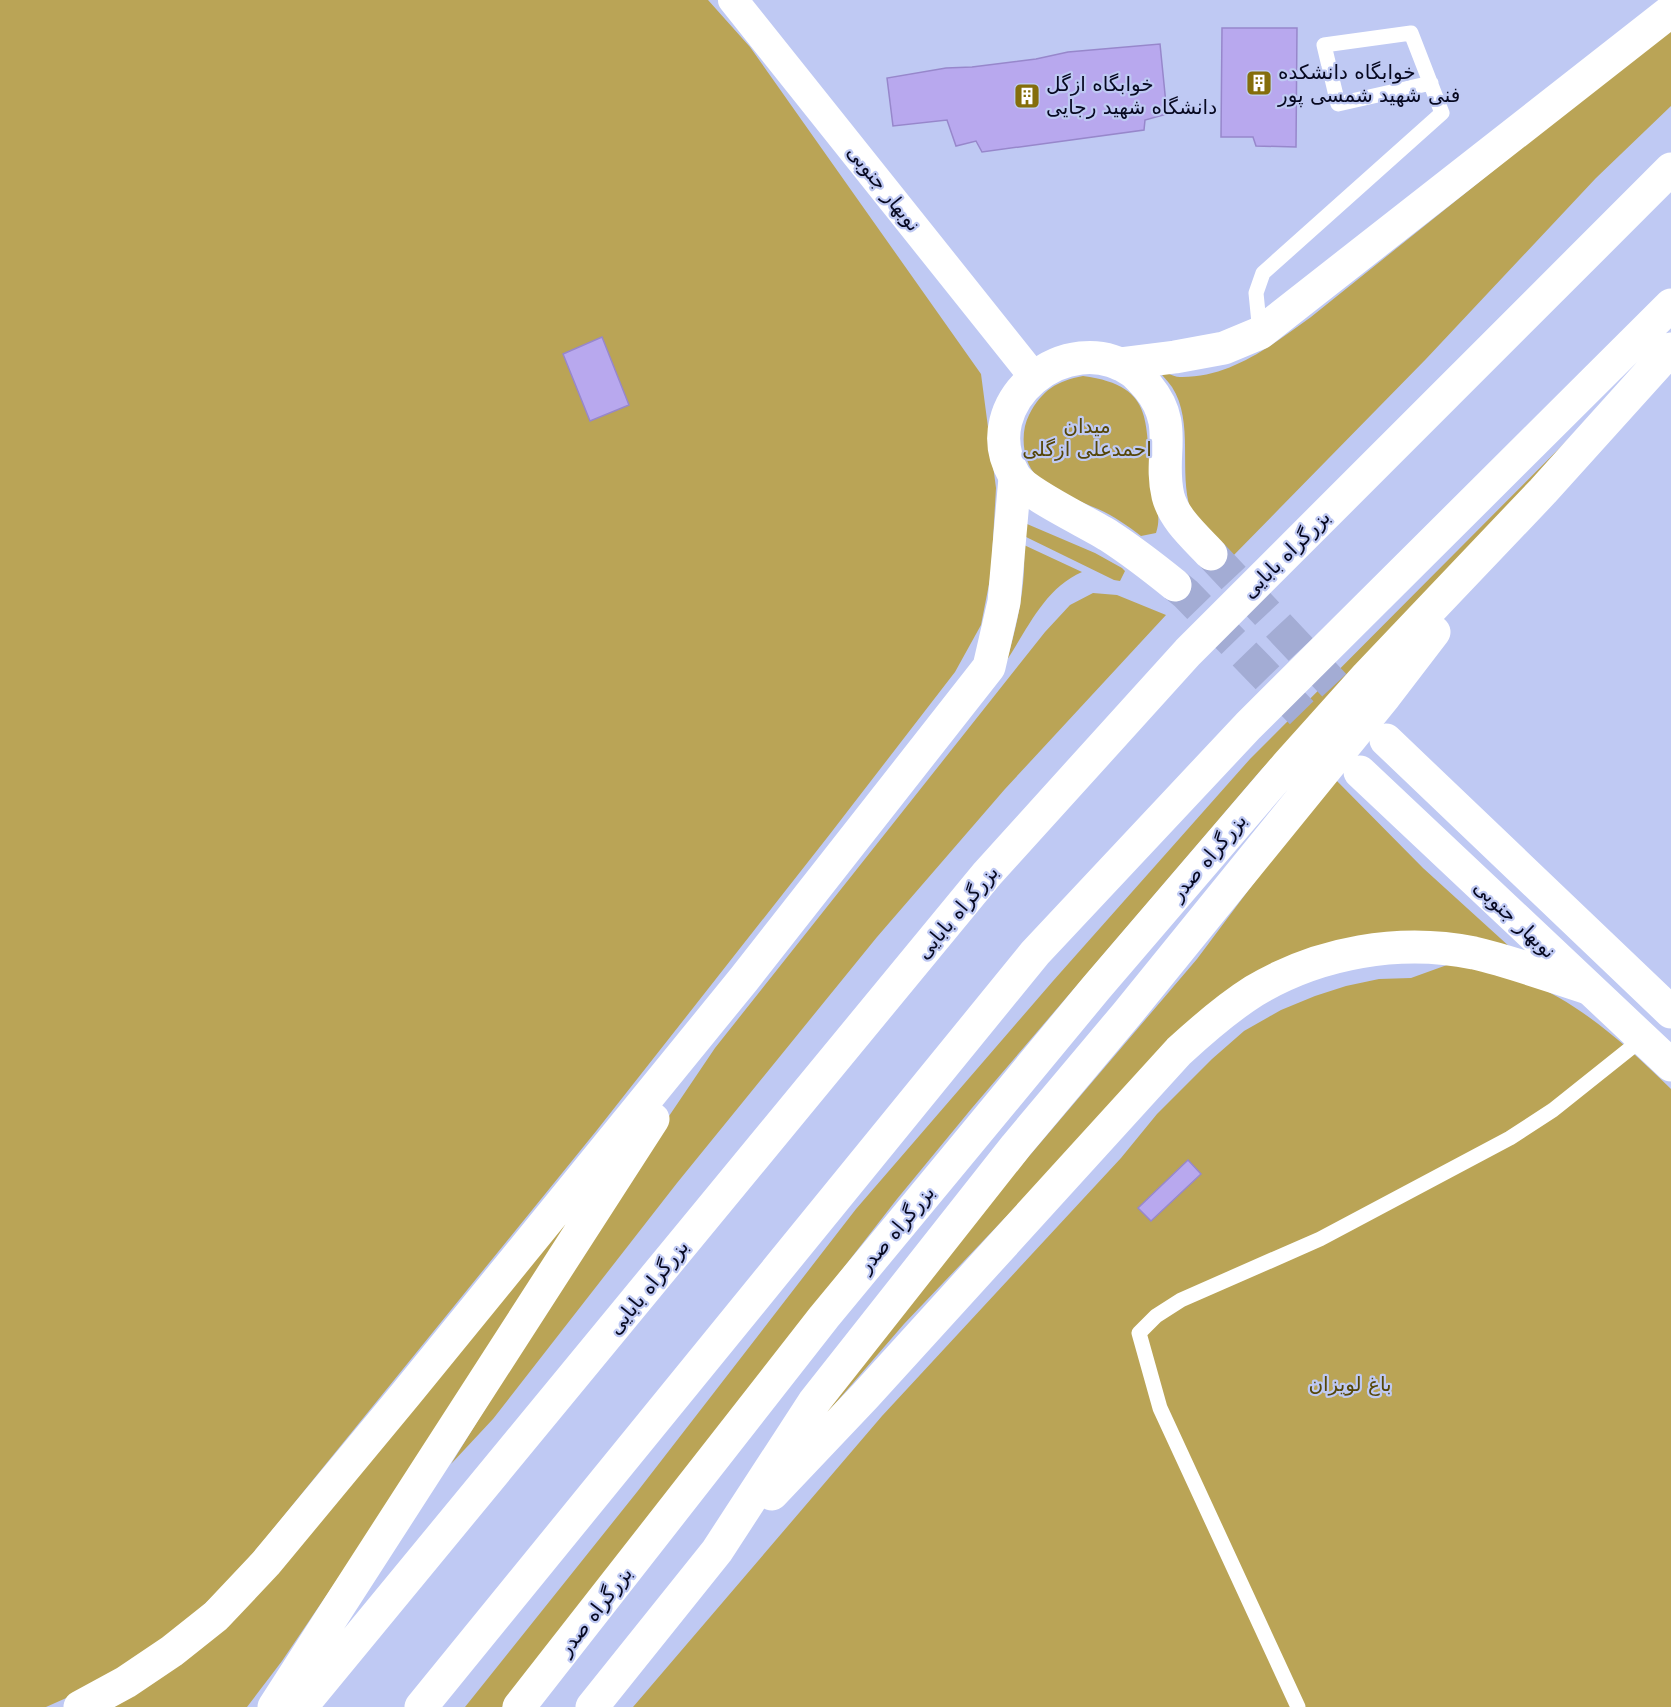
<svg xmlns="http://www.w3.org/2000/svg" width="1671" height="1707" font-family="'DejaVu Sans','Noto Naskh Arabic',sans-serif">
<rect width="100%" height="100%" fill="#bfc9f3"/>
<path fill="#baa456" d="M0,0H708L750,47L981,374L996,488L991,574L981,625L955,672L830,834L597,1130L265,1539L226,1584L178,1629L91,1687L46,1707H0Z
M1671,28V106L1596,178L1426,359L1229,560C1218,548 1204,536 1196,522C1174,483 1197,426 1172,387C1167,380 1160,373 1154,366C1162,370 1172,377 1180,377C1231,378 1272,345 1311,317Z
M1660,347L1261,770L972,1108L897,1199L502,1707H465L637,1492L856,1209L1053,981L1250,759Z
M1083,376C1159,386 1143,426 1152,484C1155,502 1162,515 1156,533L1141,536C1128,526 1114,516 1098,509C1080,501 1051,491 1037,476C1022,462 1020,432 1029,415C1042,390 1057,381 1083,376Z
M1027,524L1095,553L1122,568L1125,571L1120,581L1114,580L1024,536Z
M1024,545L1082,572C1045,588 1028,628 1007,660C1018,621 1026,586 1024,545Z
M1093,593L1117,595L1166,615L1005,789L877,937L677,1183L493,1419L451,1464L640,1159L715,1048L1045,632L1070,605Z
M1333,777L1423,868L1511,948L1327,944L1043,1178L904,1324L828,1412L822,1408L1001,1189L1197,959Z
M1458,961C1479,968 1503,973 1524,981C1581,1003 1628,1047 1671,1089V1707H633L882,1416L1121,1158L1157,1114L1212,1059L1244,1031L1281,1010L1315,996L1346,986L1379,979L1411,978Z
M650,1103L441,1426L282,1661L247,1707H114L135,1695Z"/>
<path fill="#b8a8ee" stroke="#9787cb" stroke-width="1.5" d="M1222,28H1297L1296,147L1256,146L1253,137H1221Z
M1160,44L1167,114L1145,120L1144,130L982,152L976,141L956,146L947,120L893,126L887,78L946,68L972,67L1036,59L1068,52Z
M602,337L629,405L590,421L563,354Z
M1188,1160L1201,1174L1151,1221L1138,1208Z"/>
<g fill="none" stroke-linecap="round" stroke-linejoin="round">
<path stroke="#a3acd4" stroke-width="33" stroke-dasharray="33 16" stroke-linecap="butt" d="M1211,554L1366,719
M1175,585L1186,594L1338,750"/>
<path stroke="#fff" stroke-width="15" d="M1260,333L1256,293L1263,273L1442,113L1411,33L1324,45L1338,104L1431,83
M1298,1707L1160,1408L1139,1333L1156,1316L1181,1300L1320,1239L1510,1138L1553,1110L1642,1039"/>
<path stroke="#fff" stroke-width="30" d="M733,0L1034,377"/>
<path stroke="#fff" stroke-width="33" d="M1119,364L1175,357L1224,348L1260,333L1671,11
M1175,585C1154,568 1132,551 1109,536C1089,523 1024,493 1014,475C972,402 1068,326 1132,371C1138,375 1143,382 1148,387C1180,426 1158,454 1168,496C1174,519 1195,537 1211,554
M1386,740L1671,1012
M1360,772L1671,1065"/>
<path stroke="#fff" stroke-width="33" d="M772,1494L865,1396L1179,1051C1203,1029 1227,1008 1254,991C1319,952 1400,938 1474,953C1513,962 1550,976 1588,988
M80,1707L126,1682L172,1651L216,1616L266,1563L406,1394L744,979L989,667L1004,602L1015,478
M274,1707L653,1119
M301,1707L987,874L1188,652L1671,169
M421,1707L1035,953L1248,726L1671,305
M519,1707L824,1317L1096,988L1288,764L1367,676L1543,491L1671,349
M592,1707L717,1551L814,1402L1016,1146L1126,1015L1385,696L1434,632"/>
</g>
<defs>
<symbol id="building-square" viewBox="-11 -11 22 22"><rect x="-9" y="-9" width="18" height="18" rx="4" fill="#846e0b" stroke="#bfc9f3"/><path d="M-4-6H4V6H1V3H-1V6H-4ZM-2.5-4.3h1.7v1.8h-1.7ZM.8-4.3h1.7v1.8H.8ZM-2.5-1h1.7V.8h-1.7ZM.8-1h1.7V.8H.8Z" fill="#fff"/></symbol>
</defs>
<g fill-rule="evenodd">
<use href="#building-square" x="1244" y="68" width="30" height="30"/>
<use href="#building-square" x="1012" y="81" width="30" height="30"/>
</g>
<g text-anchor="middle" stroke-width="4.5" stroke-linejoin="round" paint-order="stroke">
<g font-size="20" fill="#070921" stroke="#bfc9f3" text-anchor="start">
<text x="1278" y="79">خوابگاه دانشکده<tspan x="1278" dy="23">فنی شهید شمسی پور</tspan></text>
<text x="1046" y="91">خوابگاه ازگل<tspan x="1046" dy="23">دانشگاه شهید رجایی</tspan></text>
</g>
<g font-size="20" fill="#070921" stroke="#bfc9f3">
<text transform="translate(884 188) rotate(51)" y="7">نوبهار جنوبی</text>
<text transform="translate(1286 554) rotate(-45)" y="7">بزرگراه بابایی</text>
<text transform="translate(1208 857) rotate(-50)" y="7">بزرگراه صدر</text>
<text transform="translate(957 912) rotate(-50)" y="7">بزرگراه بابایی</text>
<text transform="translate(1515 919) rotate(43)" y="7">نوبهار جنوبی</text>
<text transform="translate(896 1229) rotate(-50)" y="7">بزرگراه صدر</text>
<text transform="translate(648 1287) rotate(-51)" y="7">بزرگراه بابایی</text>
<text transform="translate(595 1611) rotate(-52)" y="7">بزرگراه صدر</text>
</g>
<g font-size="20" fill="#554608" stroke="#bfc9f3">
<text x="1087" y="433">میدان<tspan x="1087" dy="23">احمدعلی ازگلی</tspan></text>
<text x="1350" y="1391">باغ لویزان</text>
</g>
</g>
</svg>
